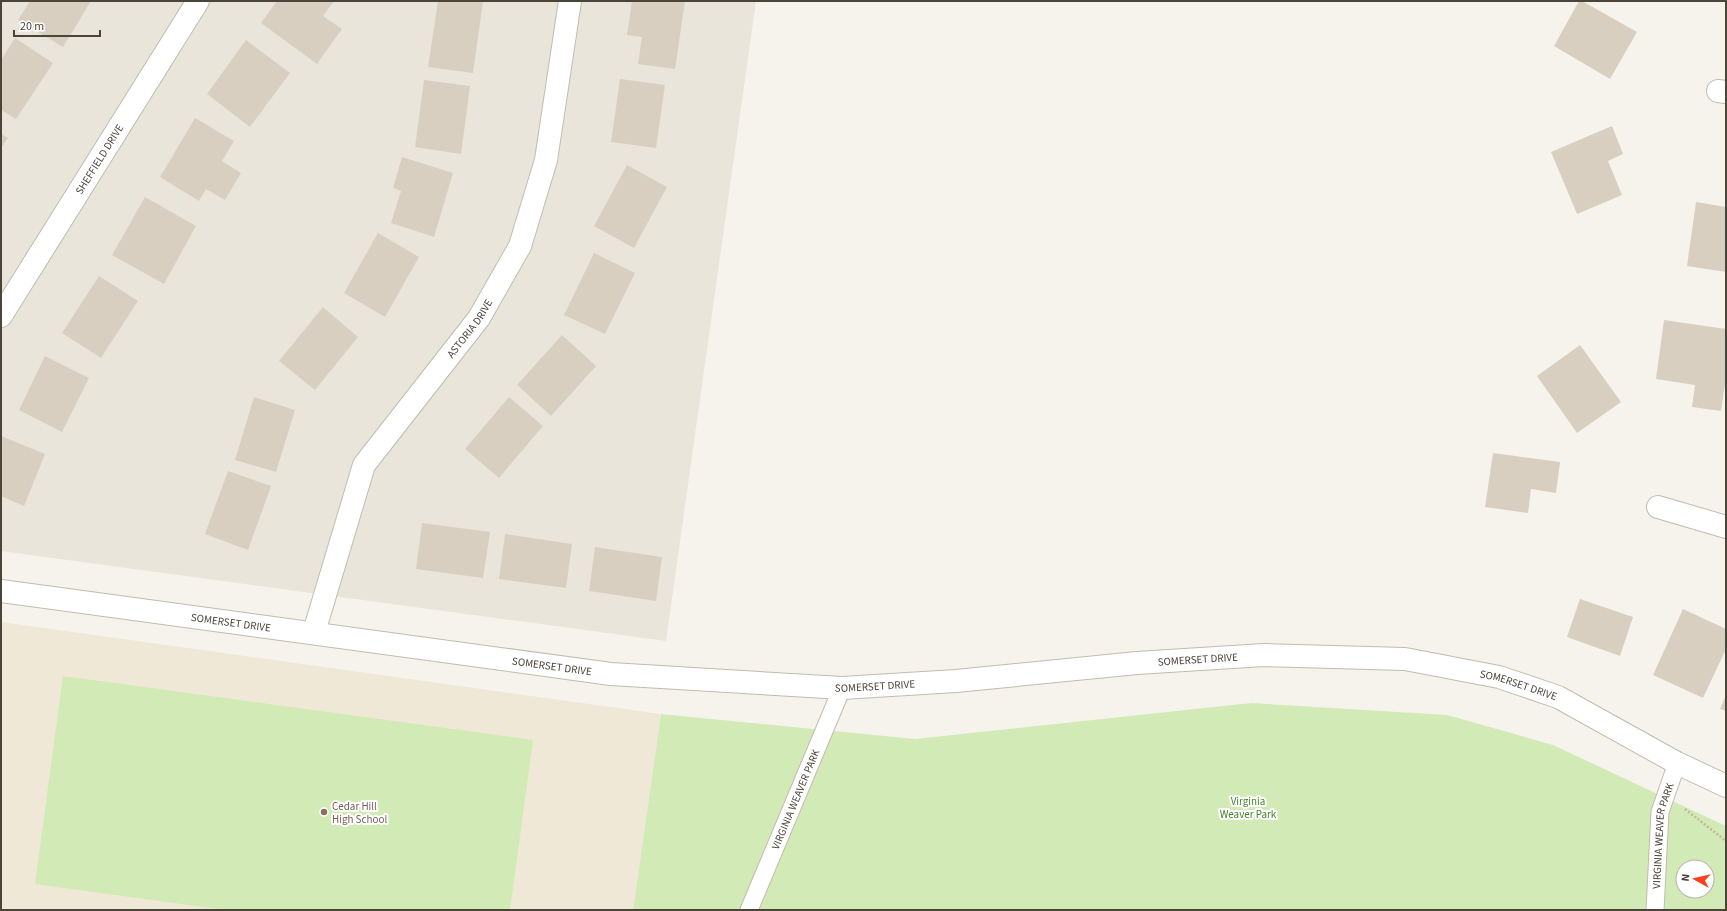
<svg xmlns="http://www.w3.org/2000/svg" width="1727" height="911" font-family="'Source Sans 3',sans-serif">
<rect width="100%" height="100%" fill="#f6f3ec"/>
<path fill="#eae5da" d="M1,1H756L666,641L1,551Z"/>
<path fill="#efe8d6" d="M1,622L661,714L633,910H1Z"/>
<path fill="#d2eab5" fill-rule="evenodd" d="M63,676L533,740L510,910H225L35,884Z
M1251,703L1447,715L1553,745L1726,826V910H633L661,714L915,739ZM1683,867H1707V891H1683Z"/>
<path fill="#d8cfc1" d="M30,1H91L63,47L18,20Z
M277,1H334L323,16L342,29L317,64L261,23Z
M438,1L483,2L473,73L428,67Z
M632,1H685L675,69L638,64L642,37L627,35Z
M1579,1H1582L1637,32L1610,79L1554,46Z
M15,38L53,63L16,119L1,110V60Z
M246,40L290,73L250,127L207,94Z
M620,79L665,85L656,148L611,142Z
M424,80L470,86L461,154L415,147Z
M195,118L234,141L222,161L241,173L225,200L206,189L199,201L160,177Z
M1612,126L1623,154L1608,161L1622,195L1577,214L1551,152Z
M1,134L8,138L1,148Z
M402,157L453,173L434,237L391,223L401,191L393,188Z
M627,165L667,187L634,248L594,226Z
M145,197L196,226L164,284L112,255Z
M1696,202L1726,207V272L1687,266Z
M378,233L419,257L385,317L344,293Z
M594,253L635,273L605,334L564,315Z
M99,276L138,301L101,358L62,333Z
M323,307L358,337L315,390L279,361Z
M1664,320L1726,329V378L1721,411L1692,407L1695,385L1656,379Z
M562,335L596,366L551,416L517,385Z
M1580,345L1621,402L1577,433L1537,376Z
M45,356L89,378L62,432L19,410Z
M254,397L295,410L276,472L235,460Z
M509,397L543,426L499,478L465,449Z
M1,436L45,454L24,506L1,496Z
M1493,453L1560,462L1556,493L1531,489L1528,513L1485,507Z
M228,471L271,486L248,550L205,534Z
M422,523L490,532L483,578L416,569Z
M505,534L572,544L566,588L499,579Z
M595,547L662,557L656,601L589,591Z
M1580,599L1633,617L1620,656L1567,637Z
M1683,609L1726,629V649L1703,698L1653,675Z
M1726,695V711L1720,709Z"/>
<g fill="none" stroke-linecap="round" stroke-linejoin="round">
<defs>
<g id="lane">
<path id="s1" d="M749,910L842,688"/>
<path id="s2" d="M1655,910L1660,812L1677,763"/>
</g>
<g id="street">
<path d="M1718,91L1726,92"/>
<path id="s3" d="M1,316L198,1"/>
<path d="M1658,507L1726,527"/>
<path id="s4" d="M1,591L611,674L842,688L956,681L1137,663L1264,655L1405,659L1499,677L1558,697L1677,763L1726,786"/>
<path id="s5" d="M314,632L364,465L479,318L520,246L546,160L570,1"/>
</g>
</defs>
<use href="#lane" stroke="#c2bbae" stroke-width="19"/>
<use href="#street" stroke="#c2bbae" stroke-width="24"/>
<path stroke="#c4b79f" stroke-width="2.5" stroke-dasharray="2 2" stroke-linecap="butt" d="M1685,809L1726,841"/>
<use href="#lane" stroke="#fff" stroke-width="17"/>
<use href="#street" stroke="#fff" stroke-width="22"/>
</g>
<circle fill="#8d6e63" stroke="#fff" stroke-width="1.5" cx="324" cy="812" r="4"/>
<g text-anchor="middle" stroke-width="4" stroke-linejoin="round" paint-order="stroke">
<g font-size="11" fill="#4b4439" stroke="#fff">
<text dy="4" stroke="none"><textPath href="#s3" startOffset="185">SHEFFIELD DRIVE</textPath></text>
<text dy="4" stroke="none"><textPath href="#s5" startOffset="347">ASTORIA DRIVE</textPath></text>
<text dy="4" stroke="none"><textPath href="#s4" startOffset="232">SOMERSET DRIVE</textPath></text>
<text dy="4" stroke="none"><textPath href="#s4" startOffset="1204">SOMERSET DRIVE</textPath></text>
<text dy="4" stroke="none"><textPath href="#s4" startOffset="556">SOMERSET DRIVE</textPath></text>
<text dy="4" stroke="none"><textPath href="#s4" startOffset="880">SOMERSET DRIVE</textPath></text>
<text dy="4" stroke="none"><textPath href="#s4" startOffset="1528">SOMERSET DRIVE</textPath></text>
<text dy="4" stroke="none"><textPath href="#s1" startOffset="120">VIRGINIA WEAVER PARK</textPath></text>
<text dy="4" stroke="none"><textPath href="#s2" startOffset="75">VIRGINIA WEAVER PARK</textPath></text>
</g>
<g font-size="11" fill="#4a7f2a" stroke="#fff">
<text x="1248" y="805">Virginia<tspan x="1248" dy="13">Weaver Park</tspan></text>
</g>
<g font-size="11" fill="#785e54" stroke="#fff" text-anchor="start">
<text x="332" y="810">Cedar Hill<tspan x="332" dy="13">High School</tspan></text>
</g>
</g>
<rect width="1727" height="911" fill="none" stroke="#4b4439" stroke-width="4"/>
<g transform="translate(1695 879) rotate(278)"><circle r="19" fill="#ffffff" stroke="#b7b4b0"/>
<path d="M0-3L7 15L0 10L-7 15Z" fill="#fc3f1d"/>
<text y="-6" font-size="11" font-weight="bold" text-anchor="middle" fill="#4b4439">N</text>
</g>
<path d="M14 30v6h86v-6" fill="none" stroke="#4b4439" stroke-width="2"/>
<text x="20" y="30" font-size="12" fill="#4b4439" stroke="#ffffff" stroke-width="3" paint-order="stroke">20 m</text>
</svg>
